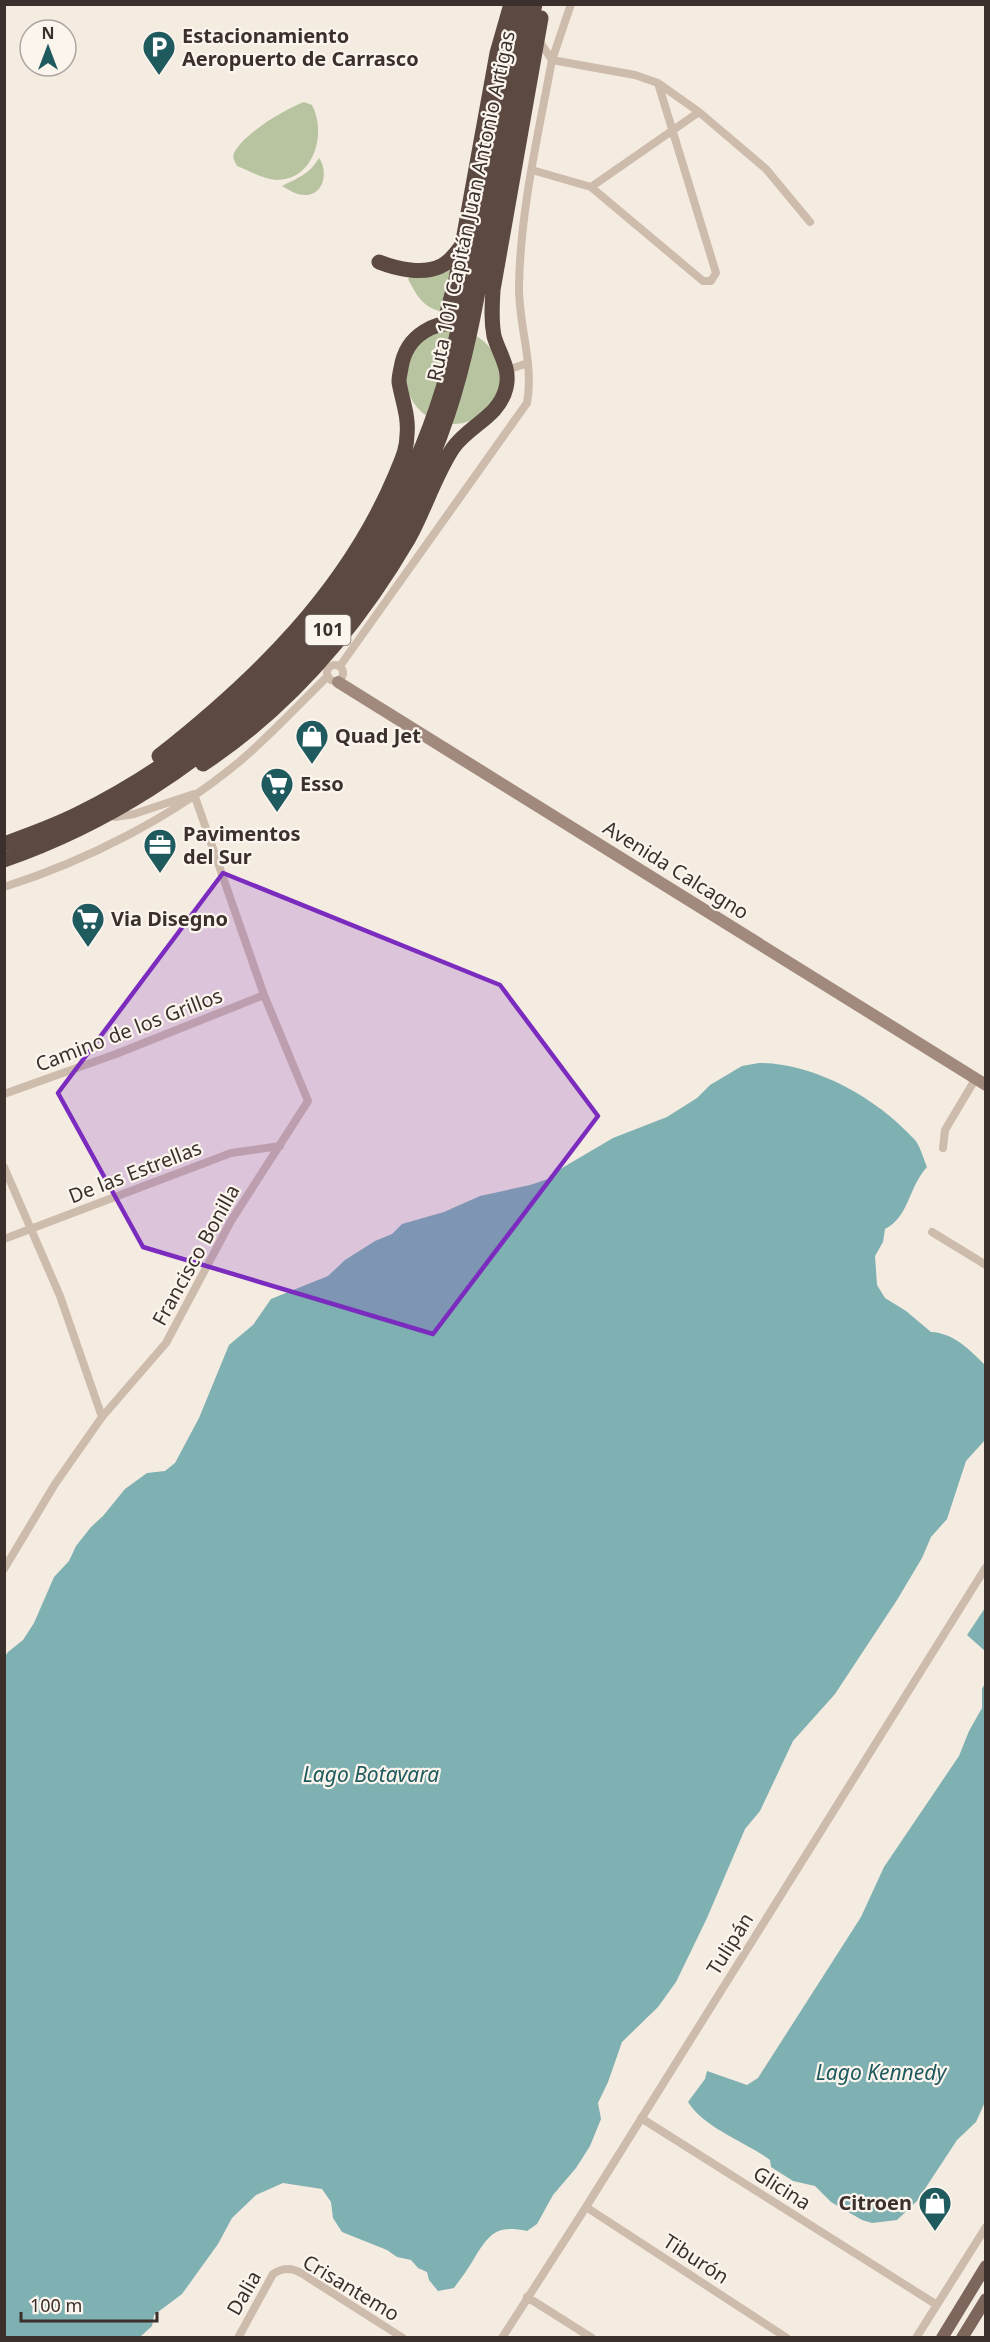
<svg xmlns="http://www.w3.org/2000/svg" width="990" height="2342" font-family="'Noto Sans',sans-serif">
<rect width="100%" height="100%" fill="#f4ebe1"/>
<path fill="#b8c4a0" d="M304,102L312,105C327,133 314,180 277,180C263,179 250,171 237,166C235,162 232,158 234,153C243,134 285,109 304,102Z
M319,158C328,170 325,195 305,195C296,195 289,190 282,186C297,178 309,175 319,158Z
M454,266L446,299L439,311C422,306 416,294 408,279L410,277Z
M406 377a47 47 0 1 1 94 0a47 47 0 1 1-94 0Z"/>
<path fill="#7fb0b2" d="M759,1063C815,1063 876,1098 913,1138C920,1144 923,1158 927,1167C908,1188 909,1217 885,1229L883,1242L875,1256L877,1285L885,1298L906,1311L931,1332C954,1333 970,1350 985,1365V1440L966,1461L947,1519L931,1537L922,1558L897,1600L835,1694L793,1741L760,1811L745,1829L707,1918L676,1982L658,2007L622,2042L608,2082L598,2103L601,2119L590,2146L576,2168L553,2195L537,2224L527,2231C497,2225 490,2233 475,2257C469,2268 461,2278 454,2288L438,2291L429,2280L427,2272L418,2268L411,2260L397,2257L387,2250L342,2232L333,2218L331,2202L322,2189L283,2183L256,2195L232,2218L218,2244L182,2294L154,2315L152,2326L140,2337H5L4,1658L8,1652L23,1640L34,1623L54,1577L69,1561L76,1546L91,1527L103,1516L125,1489L147,1473L165,1471L175,1463L199,1418L229,1345L253,1325L271,1299L328,1276L345,1260L375,1241L392,1234L402,1224L444,1212L480,1196L530,1185L548,1179L562,1168L613,1138L667,1117L697,1098L710,1085L742,1066Z
M985,1608V1651L967,1635Z
M985,1683V2102L976,2122L957,2140L917,2201L897,2220L872,2223L862,2220L831,2202L815,2186L793,2181L771,2167L770,2160C746,2142 704,2128 688,2102L705,2079L707,2071L747,2085L758,2078L861,1917L884,1867L959,1756L969,1731L982,1708V1689Z"/>
<g fill="none" stroke-linecap="round" stroke-linejoin="round">
<path stroke="#cdbbac" stroke-width="8" d="M571,4L552,60L635,75L658,83L699,112L766,169L810,222
M532,170L591,187L699,112
M591,187L703,281H711L716,273L658,83
M507,370L528,363
M327 673a8 8 0 1 1 16 0a8 8 0 1 1-16 0Z
M340,666L527,403C534,364 519,327 519,288C520,212 538,135 552,60L538,39
M4,887C86,861 173,817 239,762C270,736 298,705 328,676
M4,1094L116,1054L264,995
M943,1148L945,1130L976,1078
M4,1167L60,1296L102,1417
M932,1232L986,1265
M4,1239L231,1153L280,1146
M4,1569L55,1484L102,1417L166,1343L231,1221L308,1101L264,995L194,794L134,814L115,817
M641,2118L937,2305
M586,2207L787,2338
M527,2297L592,2338
M238,2338L273,2274C282,2268 291,2267 301,2273L403,2338
M502,2338L586,2207L986,1567
M916,2338L986,2227"/>
<path stroke="#a18a7d" stroke-width="12" d="M338,682L986,1085"/>
<path stroke="#7d675c" stroke-width="12" d="M942,2338L986,2266
M962,2338L986,2299"/>
<path stroke="#5c4a42" stroke-width="15" d="M379,262C397,269 423,275 441,266C450,262 456,253 462,245
M444,324L456,279L497,53L511,4
M159,756C257,679 347,591 396,474C401,461 407,450 407,435C409,416 402,400 399,382C399,377 400,373 401,368C406,335 436,318 467,325
M203,764C289,707 357,627 409,538C425,509 435,475 453,448C469,425 499,417 506,388C511,368 499,354 494,336C491,321 492,306 493,290L541,18
M4,844C29,835 54,826 78,814C256,726 394,564 448,371C462,322 468,272 478,222C491,149 506,77 520,4
M4,860C208,789 380,619 448,414C469,351 479,286 491,220C505,148 519,76 535,4"/>
</g>
<path fill="#7b2cbf" fill-opacity="0.2" stroke="#7b2cbf" stroke-width="4.5" stroke-linejoin="round" d="M223,873L500,985L598,1116L433,1334L143,1247L58,1093Z"/>
<defs>
<symbol id="parking-pin" viewBox="-11 -11 22 30"><path d="M0 17L-7.5 6A9.5 9.5 0 1 1 7.5 6Z" fill="#1f5a5e" stroke="#fbf5ee"/><path d="M-3.5-5.5H1a3.5 3.5 0 0 1 0 7H-1V5.5H-3.5ZM-1-3.4V-.6H.8a1.4 1.4 0 0 0 0-2.8Z" fill="#fff"/></symbol>
<symbol id="shop-pin" viewBox="-11 -11 22 30"><path d="M0 17L-7.5 6A9.5 9.5 0 1 1 7.5 6Z" fill="#1f5a5e" stroke="#fbf5ee"/><path d="M-5-2.5h2.3a2.7 3.5 0 0 1 5.4 0H5L5.5 6h-11ZM-1.5-2.5h3a1.5 2.3 0 0 0-3 0Z" fill="#fff"/></symbol>
<symbol id="supermarket-pin" viewBox="-11 -11 22 30"><path d="M0 17L-7.5 6A9.5 9.5 0 1 1 7.5 6Z" fill="#1f5a5e" stroke="#fbf5ee"/><path d="M-6-5.5h2.5l.6 2H6L4.5 2H-2.5L-4.4-4H-6ZM-1.5 3.2a1.3 1.3 0 1 0 .1 0ZM3 3.2a1.3 1.3 0 1 0 .1 0Z" fill="#fff"/></symbol>
<symbol id="office-pin" viewBox="-11 -11 22 30"><path d="M0 17L-7.5 6A9.5 9.5 0 1 1 7.5 6Z" fill="#1f5a5e" stroke="#fbf5ee"/><path d="M-6-3h4V-5.5h4V-3h4V5H-6ZM-1-4.5V-3h2v-1.5ZM-6 0V1H6V0Z" fill="#fff"/></symbol>
</defs>
<g fill-rule="evenodd">
<use href="#parking-pin" x="140" y="28" width="38" height="52"/>
<use href="#shop-pin" x="293" y="717" width="38" height="52"/>
<use href="#supermarket-pin" x="258" y="765" width="38" height="52"/>
<use href="#office-pin" x="141" y="826" width="38" height="52"/>
<use href="#supermarket-pin" x="69" y="900" width="38" height="52"/>
<use href="#shop-pin" x="916" y="2184" width="38" height="52"/>
</g>
<g text-anchor="middle" stroke-width="4.5" stroke-linejoin="round" paint-order="stroke">
<rect fill="#fbf5ee" stroke="#756b66" stroke-width="1.5" x="305.5" y="615" width="45" height="30" rx="4.5"/>
<g font-size="18" font-weight="bold" fill="#3b302b">
<text x="328" y="636">101</text>
</g>
<g font-size="20" font-weight="bold" fill="#3b302b" stroke="#fbf5ee" text-anchor="start">
<text x="182" y="43">Estacionamiento<tspan x="182" dy="23">Aeropuerto de Carrasco</tspan></text>
<text x="335" y="743">Quad Jet</text>
<text x="300" y="791">Esso</text>
<text x="183" y="841">Pavimentos<tspan x="183" dy="23">del Sur</tspan></text>
<text x="111" y="926">Via Disegno</text>
<text x="912" y="2210" text-anchor="end">Citroen</text>
</g>
<g font-size="20" fill="#3b302b" stroke="#fbf5ee">
<text transform="translate(471 206) rotate(-78)" y="7">Ruta 101 Capitán Juan Antonio Artigas</text>
<text transform="translate(676 870) rotate(32)" y="7">Avenida Calcagno</text>
<text transform="translate(129 1030) rotate(-21)" y="7">Camino de los Grillos</text>
<text transform="translate(135 1172) rotate(-21)" y="7">De las Estrellas</text>
<text transform="translate(196 1255) rotate(-61)" y="7">Francisco Bonilla</text>
<text transform="translate(730 1944) rotate(-58)" y="7">Tulipán</text>
<text transform="translate(782 2188) rotate(32)" y="7">Glicina</text>
<text transform="translate(696 2259) rotate(33)" y="7">Tiburón</text>
<text transform="translate(351 2288) rotate(31)" y="7">Crisantemo</text>
<text transform="translate(244 2293) rotate(-60)" y="7">Dalia</text>
</g>
<g font-size="21" font-style="italic" fill="#1f5a5e" stroke="#fbf5ee">
<text x="371" y="1782">Lago Botavara</text>
<text x="881" y="2080">Lago Kennedy</text>
</g>
</g>
<rect width="990" height="2342" fill="none" stroke="#3b302b" stroke-width="12"/>
<g transform="translate(48 48)"><circle r="28" fill="#fbf5ee" stroke="#aea6a0" stroke-width="1.5"/>
<path d="M0-4.5L10 22L0 15L-10 22Z" fill="#1f5a5e"/>
<text y="-9" font-size="16" font-weight="bold" text-anchor="middle" fill="#3b302b">N</text>
</g>
<path d="M21 2312v9h136v-9" fill="none" stroke="#3b302b" stroke-width="3"/>
<text x="30" y="2312" font-size="18" fill="#3b302b" stroke="#fbf5ee" stroke-width="4.5" paint-order="stroke">100 m</text>
</svg>
